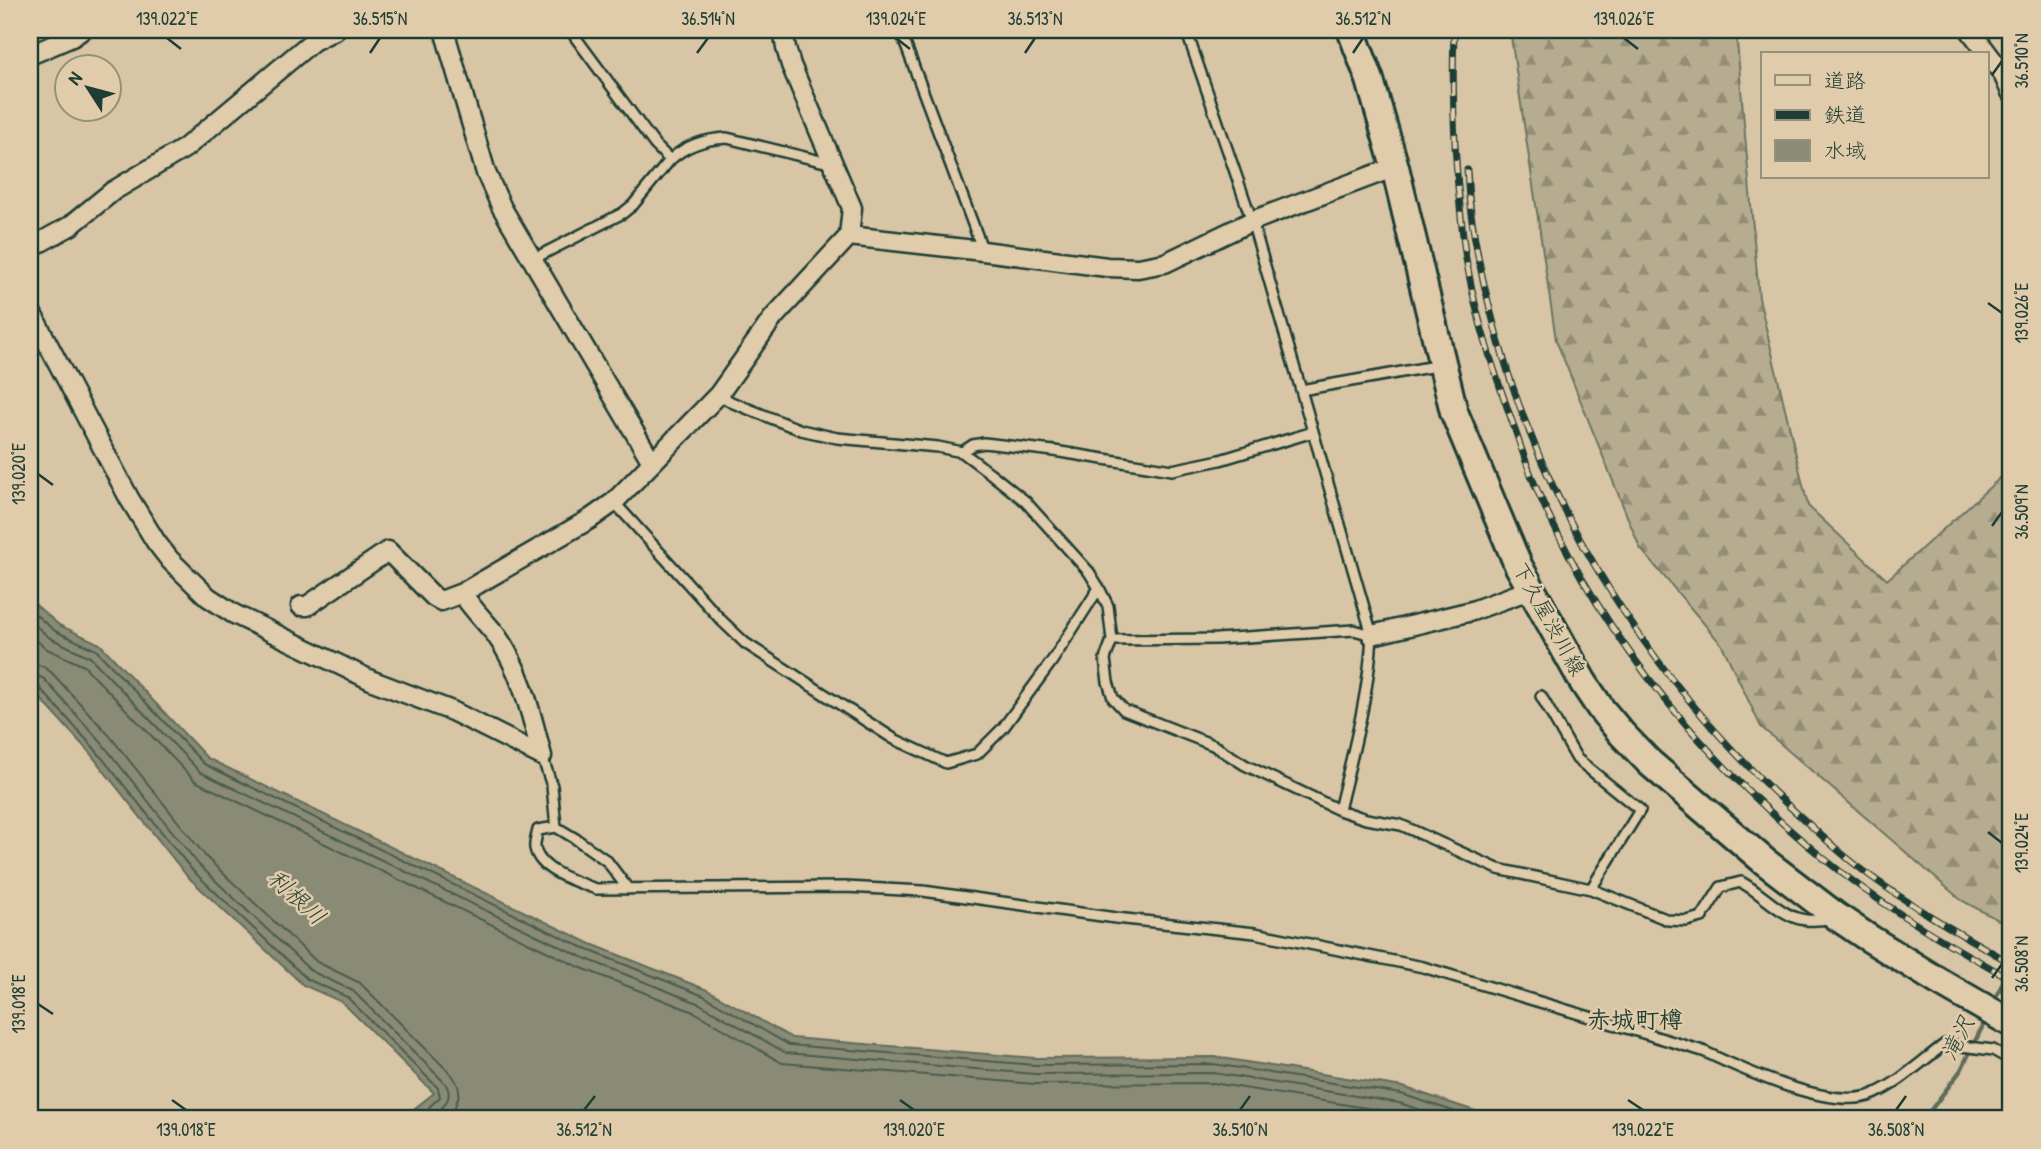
<svg xmlns="http://www.w3.org/2000/svg" width="2041" height="1149" font-family="'Patrick Hand','Klee One',sans-serif">
<defs>
<pattern id="forest-firs" width="22" height="20" patternUnits="userSpaceOnUse" patternTransform="scale(1.75)"><rect width="22" height="20" fill="#b6ac90"/><path d="M5 1l3.5 6h-7zM16 11l3.5 6h-7z" fill="#938d76"/></pattern>
</defs>
<rect width="100%" height="100%" fill="#d8c5a5"/>
<filter id="ink" filterUnits="userSpaceOnUse"><feTurbulence type="fractalNoise" baseFrequency=".0143" numOctaves="2"/><feDisplacementMap in="SourceGraphic" scale="14" xChannelSelector="R" yChannelSelector="G"/><feConvolveMatrix kernelMatrix="1 2 1 2 8 2 1 2 1" color-interpolation-filters="sRGB"/></filter>
<g filter="url(#ink)">
<path fill="url(#forest-firs)" stroke="#6a7462" stroke-width="2" d="M1510,30H1736L1759,298L1808,506L1887,580L2011,468V927L1961,900L1761,727L1722,645L1640,548L1556,340Z"/>
<path fill="#8a8b75" stroke="#5f6c5b" stroke-width="2" d="M30,600L59,625L100,644L207,758L591,944L707,990L792,1038L1035,1058L1215,1057L1403,1087L1499,1119H430L415,1108L434,1093L342,1002L303,985L187,876L89,752L30,687Z"/>
<g fill="none" stroke-linecap="round" stroke-linejoin="round">
<path stroke="#4a5c4e" stroke-width="2" d="M30,610L55,631L96,650L204,764L588,950L704,996L789,1045L1035,1065L1214,1064L1401,1094L1477,1119
M30,621L50,638L90,657L200,772L584,958L700,1004L786,1053L1035,1074L1214,1073L1399,1103L1449,1119
M30,635L47,649L84,666L195,781L579,967L696,1013L782,1063L1034,1084L1213,1083L1397,1113L1416,1119
M30,664L42,666L51,672L109,735L207,858L317,962L360,983L452,1075C468,1097 452,1100 453,1119
M30,674L38,676L44,679L101,742L199,865L311,971L353,991L444,1082C452,1092 449,1100 441,1109L443,1119
M30,683L38,686L94,748L193,871L307,979L347,997L438,1088L440,1097L429,1107L434,1119"/>
<path stroke="#5f6c5b" stroke-width="4.5" d="M1993,1003L2011,966
M1924,1119L1961,1070L1987,1017"/>
<defs>
<path id="service" d="M570,30L655,145L670,160C686,145 705,139 727,138L833,164
M900,30L983,251
M1186,30L1252,221L1372,635C1369,694 1353,752 1339,810
M533,259L623,213L633,205L670,160
M1301,390L1441,365
M719,394L731,402L801,430L837,438L938,447L962,452L990,473L1025,501L1089,572L1099,588L1108,606L1112,640L1105,659L1108,682L1113,698L1124,710L1213,745L1245,765L1339,810L1366,819L1401,825L1498,869L1591,889L1668,920L1687,921L1702,917L1721,887L1741,882C1774,900 1787,929 1831,918
M962,452L973,445L984,443L1054,451L1172,470L1220,460L1313,432
M614,502L722,621L745,643L894,739L946,763L977,754L1003,728L1052,661L1099,588
M1112,640L1217,639L1354,630L1372,635
M1541,696L1577,759L1640,810L1591,889
M542,756L552,786L556,827L576,839L607,861L628,889
M556,827L538,830C537,835 534,843 535,848C539,871 577,882 596,889L845,887L923,891L1116,918L1255,933L1423,967L1703,1051C1741,1069 1833,1112 1874,1094C1899,1083 1922,1061 1945,1044L1993,1050L2011,1060"/>
<path id="minor" d="M444,30L486,173L502,208L652,462
M1970,30L2003,74L2011,92
M30,55L72,37L82,30
M849,236L983,251L1107,267L1138,268L1165,263L1252,221L1395,167
M30,248L70,226L113,191L185,148L313,41L335,30
M30,310L129,498L156,542L170,560L208,597L234,614L373,681L452,711L542,756
M462,593C472,609 485,621 496,635C522,671 531,714 542,756
M301,606H307L388,551L434,597L441,601L462,593L590,519L614,502L719,394L773,318L849,236L852,208L791,65L786,48L783,30
M1372,635L1472,611L1532,589"/>
<path id="secondary" d="M1351,30L1370,80L1395,167L1454,412L1518,565L1583,682L1601,709L1622,734L1650,763L1764,861L1836,916L1864,935L1938,981L2011,1023"/>
</defs>
<use href="#service" stroke="#1f3d34" stroke-width="14"/>
<use href="#minor" stroke="#1f3d34" stroke-width="23"/>
<use href="#secondary" stroke="#1f3d34" stroke-width="32"/>
<use href="#service" stroke="#e0cbaa" stroke-width="9"/>
<use href="#minor" stroke="#e0cbaa" stroke-width="18"/>
<use href="#secondary" stroke="#e0cbaa" stroke-width="26"/>
<defs>
<path id="rail" d="M1454,30C1452,92 1454,155 1461,217C1463,234 1464,252 1468,269C1477,321 1494,371 1512,421C1520,445 1528,469 1538,492C1605,643 1713,772 1842,873C1895,914 1953,947 2011,979
M1467,170C1469,215 1478,261 1489,305C1538,508 1655,689 1811,826C1824,838 1837,850 1851,861C1898,899 1958,933 2011,963"/>
</defs>
<use href="#rail" stroke="#1f3d34" stroke-width="7"/>
<use href="#rail" stroke="#e0cbaa" stroke-width="4.5" stroke-dasharray="13" stroke-linecap="butt"/>
</g>
</g>
<path fill="none" stroke="#1f3d34" stroke-width="2.5" d="M167,38L181,49M896,38L910,49M1624,38L1638,49M370,53L380,38M697,53L708,38M1025,53L1035,38M1353,53L1363,38M1992,75L2002,61M1988,303L2002,313M38,474L53,485M1992,526L2002,512M1988,832L2002,843M1992,978L2002,964M38,1004L53,1014M172,1100L186,1110M900,1100L914,1110M1628,1100L1643,1110M584,1110L595,1096M1240,1110L1250,1096M1896,1110L1906,1096"/>
<g text-anchor="middle" stroke-width="5" stroke-linejoin="round" paint-order="stroke">
<g font-size="21" fill="#1f3d34" stroke="#e0cbaa">
<text transform="translate(1549 619) rotate(61)" y="7">下久屋渋川線</text>
</g>
<g font-size="23" font-style="italic" fill="#2a453a" stroke="#e0cbaa">
<text transform="translate(297 897) rotate(43)" y="8">利根川</text>
<text transform="translate(1957 1038) rotate(-63)" y="8">滝沢</text>
</g>
<g font-size="24" font-weight="bold" fill="#1f3d34" stroke="#e0cbaa">
<text x="1635" y="1028">赤城町樽</text>
</g>
</g>
<rect width="2041" height="1149" fill="none" stroke="#e0cbaa" stroke-width="77"/>
<rect x="1761" y="52" width="228" height="126" fill="#e0cbaa" stroke="#93927b" stroke-width="2"/>
<rect x="1775" y="75" width="35" height="10" fill="#e0cbaa" stroke="#93927b" stroke-width="2"/>
<text x="1824" y="88" font-size="21" fill="#1f3d34">道路</text>
<rect x="1775" y="110" width="35" height="10" fill="#1f3d34" stroke="#93927b" stroke-width="2"/>
<text x="1824" y="122" font-size="21" fill="#1f3d34">鉄道</text>
<rect x="1775" y="140" width="35" height="21" fill="#8a8b75" stroke="#93927b" stroke-width="2"/>
<text x="1824" y="158" font-size="21" fill="#1f3d34">水域</text>
<g transform="translate(88 88) rotate(306)"><circle r="33" fill="#e0cbaa" stroke="#93927b" stroke-width="2"/>
<path d="M0-5L12 26L0 18L-12 26Z" fill="#1f3d34"/>
<text y="-10" font-size="19" font-weight="bold" text-anchor="middle" fill="#1f3d34">N</text>
</g>
<rect x="38" y="38" width="1964" height="1072" fill="none" stroke="#1f3d34" stroke-width="2.5"/>
<g font-size="18" text-anchor="middle" fill="#1f3d34">
<text x="167" y="25">139.022°E</text>
<text x="380" y="25">36.515°N</text>
<text x="708" y="25">36.514°N</text>
<text x="896" y="25">139.024°E</text>
<text x="1035" y="25">36.513°N</text>
<text x="1363" y="25">36.512°N</text>
<text x="1624" y="25">139.026°E</text>
<text transform="translate(2022 61) rotate(-90)" y="6">36.510°N</text>
<text transform="translate(2022 313) rotate(-90)" y="6">139.026°E</text>
<text transform="translate(19 474) rotate(-90)" y="6">139.020°E</text>
<text transform="translate(2022 512) rotate(-90)" y="6">36.509°N</text>
<text transform="translate(2022 843) rotate(-90)" y="6">139.024°E</text>
<text transform="translate(2022 964) rotate(-90)" y="6">36.508°N</text>
<text transform="translate(19 1004) rotate(-90)" y="6">139.018°E</text>
<text x="186" y="1136">139.018°E</text>
<text x="584" y="1136">36.512°N</text>
<text x="914" y="1136">139.020°E</text>
<text x="1240" y="1136">36.510°N</text>
<text x="1643" y="1136">139.022°E</text>
<text x="1896" y="1136">36.508°N</text>
</g>
</svg>
